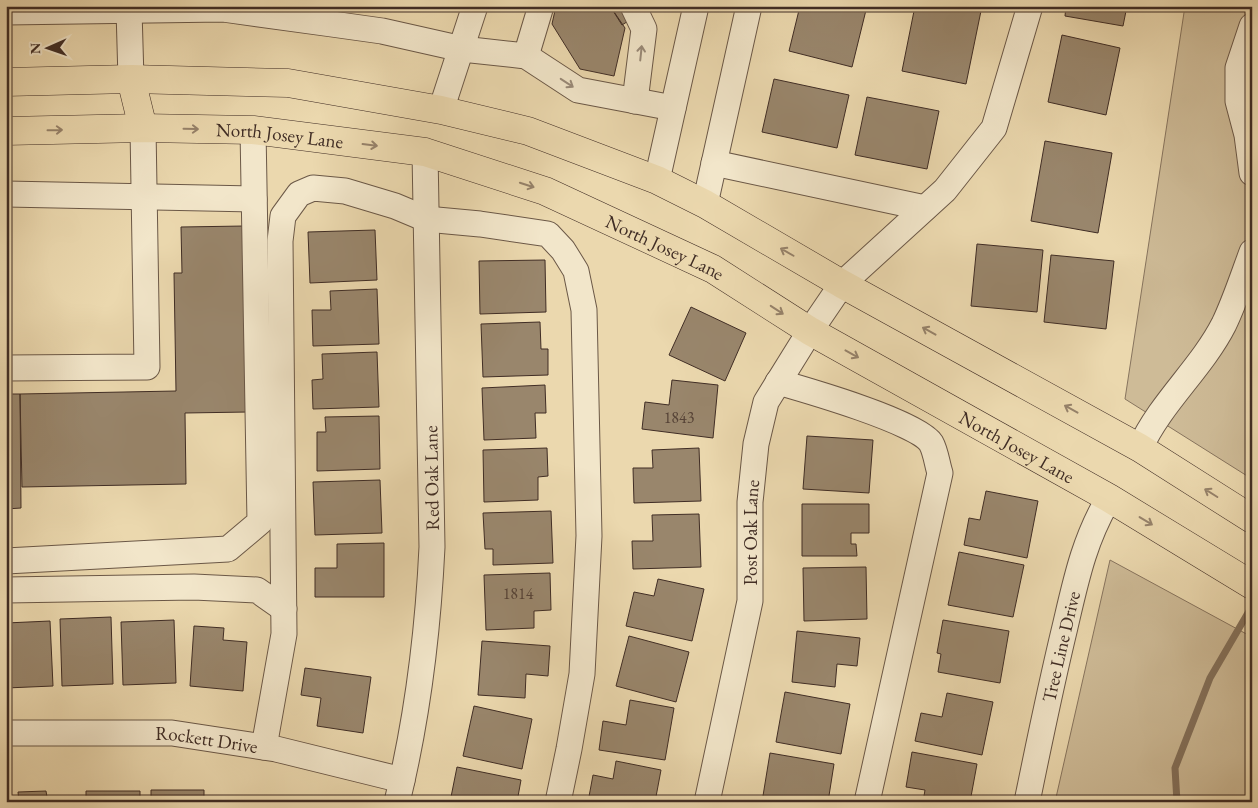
<svg xmlns="http://www.w3.org/2000/svg" width="1258" height="808" font-family="'EB Garamond',serif">
<rect width="100%" height="100%" fill="#ebd8ae"/>
<filter id="stains"><feTurbulence type="fractalNoise" baseFrequency=".004" numOctaves="4"/><feColorMatrix values="0 0 0 0 .2 0 0 0 0 .09 0 0 0 0 .02 0 0 0 .5 -.17"/></filter>
<radialGradient id="worn" r=".72"><stop offset=".6" stop-color="#630" stop-opacity="0"/><stop offset="1" stop-color="#630" stop-opacity=".3"/></radialGradient>
<path fill="#cebb97" stroke="#87745e" d="M1185,6H1252V479L1125,399Z
M1110,560L1252,637V802H1055Z"/>
<g fill="none" stroke-linecap="round" stroke-linejoin="round">
<path stroke="#84715b" stroke-width="7" d="M1177,802L1175,768L1210,678L1252,606"/>
</g>
<path fill="#99866c" stroke="#402d25" d="M556,6H610L625,28L614,76L580,69L552,24Z
M610,6H652L622,25Z
M800,6H867L852,67L789,51Z
M915,6H982L966,84L902,71Z
M1066,6H1127L1123,26L1065,16Z
M1062,35L1120,48L1106,115L1048,102Z
M774,79L849,95L837,148L762,132Z
M867,97L939,111L927,169L855,155Z
M1045,141L1112,153L1098,233L1031,221Z
M244,226L248,412L185,413L186,484L22,487L20,394L176,391L174,273H182L181,227Z
M375,230L377,280L310,283L308,232Z
M977,244L1043,250L1037,312L971,306Z
M1051,255L1114,261L1106,329L1044,322Z
M545,260L546,312L480,314L479,261Z
M377,289L379,344L313,346L312,310H331L330,291Z
M691,307L746,333L725,381L669,355Z
M540,322L541,349H548V375L483,377L481,324Z
M377,352L379,407L313,409L312,380L323,379L322,354Z
M672,380L718,385L713,438L642,429L645,402L669,405Z
M545,385L546,413H535L536,438L484,440L482,388Z
M6,394H20L21,508L6,509Z
M379,416L380,469L317,471V432H326L325,417Z
M807,436L873,440L869,493L803,489Z
M547,448L548,476L538,477V500L484,502L483,450Z
M699,448L701,501L634,503L633,468H653L652,450Z
M380,480L382,533L315,535L313,482Z
M986,491L1038,501L1027,558L964,545L969,518L980,520Z
M802,504H869V533H851V544H856L857,556H802Z
M551,511L553,563L493,565V549H485L483,513Z
M699,514L701,567L633,569L632,541H653L652,515Z
M384,543V597H315V568H337V544Z
M959,552L1024,565L1013,617L948,605Z
M866,567L867,619L804,621L803,568Z
M550,573L551,610L534,611V628L486,630L484,575Z
M658,579L704,589L692,641L626,626L634,592L654,596Z
M111,617L113,684L62,686L60,619Z
M174,620L176,683L123,685L121,622Z
M943,620L1009,631L1000,683L938,672L941,654L937,653Z
M50,621L53,686L6,688V623Z
M194,626L224,628L223,640L247,642L243,691L190,686Z
M797,631L860,638L857,666L837,664L835,687L792,682Z
M629,636L689,652L676,702L616,686Z
M482,641L550,646L548,676L526,674L525,698L478,695Z
M305,668L371,677L363,733L317,726L321,698L301,695Z
M785,692L850,704L841,754L776,742Z
M947,693L993,702L982,755L915,741L921,713L942,717Z
M630,700L674,708L665,760L599,750L603,721L626,725Z
M474,706L532,719L522,769L463,756Z
M912,752L977,764L970,802H923L925,790L906,787Z
M770,753L834,764L828,802H762Z
M616,761L661,770L655,802H588L593,775L613,779Z
M457,767L521,780L517,802H450Z
M151,790H204V802H151Z
M46,791L47,797H71V802H19L18,792Z
M86,791H140V802H86Z"/>
<g fill="none" stroke-linecap="round" stroke-linejoin="round">
<defs>
<g id="minor">
<path d="M633,6L644,29L635,101"/>
<path d="M129,10L131,79"/>
<path d="M6,12L223,9L332,24L382,31L462,49L526,56L578,90L673,108"/>
<path d="M1252,26L1238,68V101L1247,135L1252,173"/>
<path d="M526,56L541,6"/>
<path d="M441,110L475,6"/>
<path d="M714,163L925,208"/>
<path d="M657,180L696,6"/>
<path d="M6,194L254,199"/>
<path d="M705,204L749,6"/>
<path d="M6,368L147,367L143,128"/>
<path d="M778,382C806,390 918,422 931,443C936,452 937,464 940,473L867,802"/>
<path d="M1140,448C1161,402 1201,369 1224,324C1235,301 1243,276 1252,252"/>
<path d="M6,561L228,549L260,522L253,130"/>
<path d="M6,590L194,587L257,590L284,609"/>
<path id="s1" d="M6,733H172L276,749L402,780"/>
<path d="M264,747L284,634L280,241L283,216L299,194L313,188L345,191L395,206L426,219L480,224L548,234L563,250L576,271L584,310L589,536L582,674L569,749L558,802"/>
<path d="M397,802C417,720 428,631 432,547L425,152"/>
<path id="s2" d="M707,802L750,601V502L756,444L766,402L810,331L842,284L945,190L994,128L1030,6"/>
<path id="s3" d="M1027,802C1039,743 1051,685 1065,627C1076,580 1084,540 1109,498"/>
</g>
<g id="major">
<path d="M131,79L143,128"/>
<path d="M6,82L131,79L288,83L441,110L528,131L657,180L705,204L842,284L1140,448L1252,519"/>
<path id="s4" d="M6,131L143,128L253,130L425,152L545,191L713,269L810,331L1109,498L1252,585"/>
</g>
</defs>
<use href="#minor" stroke="#6b5847" stroke-width="27"/>
<use href="#major" stroke="#402d25" stroke-width="29"/>
<use href="#minor" stroke="#f2e6ca" stroke-width="25"/>
<use href="#major" stroke="#ebd8ae" stroke-width="28"/>
</g>
<defs><path id="oneway-shaft" d="M-6 0H5M1.5-3L5.5 0L1.5 3" fill="none" stroke-width="1.6" stroke-linecap="round" stroke-linejoin="round" transform="scale(1.25)"/></defs>
<g stroke="#998a78">
<use href="#oneway-shaft" transform="translate(641 53) rotate(-84)"/>
<use href="#oneway-shaft" transform="translate(567 83) rotate(33)"/>
</g>
<g stroke="#96826a">
<use href="#oneway-shaft" transform="translate(191 129) rotate(1)"/>
<use href="#oneway-shaft" transform="translate(55 130) rotate(-1)"/>
<use href="#oneway-shaft" transform="translate(370 145) rotate(7)"/>
<use href="#oneway-shaft" transform="translate(527 185) rotate(18)"/>
<use href="#oneway-shaft" transform="translate(787 252) rotate(-150)"/>
<use href="#oneway-shaft" transform="translate(777 310) rotate(33)"/>
<use href="#oneway-shaft" transform="translate(929 331) rotate(-151)"/>
<use href="#oneway-shaft" transform="translate(852 354) rotate(29)"/>
<use href="#oneway-shaft" transform="translate(1071 409) rotate(-151)"/>
<use href="#oneway-shaft" transform="translate(1211 493) rotate(-148)"/>
<use href="#oneway-shaft" transform="translate(1146 521) rotate(31)"/>
</g>
<g text-anchor="middle" stroke-width="4" stroke-linejoin="round" paint-order="stroke">
<g font-size="16" fill="#564337">
<text x="679" y="423">1843</text>
<text x="518" y="599">1814</text>
</g>
<g font-size="19" fill="#402d25" stroke="#f2e6ca">
<text dy="7" stroke="none"><textPath href="#s4" startOffset="274">North Josey Lane</textPath></text>
<text dy="7" stroke="none"><textPath href="#s4" startOffset="679">North Josey Lane</textPath></text>
<text dy="7" stroke="none"><textPath href="#s4" startOffset="1084">North Josey Lane</textPath></text>
<text transform="translate(431 478) rotate(-91)" y="7">Red Oak Lane</text>
<text dy="7" stroke="none"><textPath href="#s2" startOffset="274">Post Oak Lane</textPath></text>
<text dy="7" stroke="none"><textPath href="#s3" startOffset="159">Tree Line Drive</textPath></text>
<text dy="7" stroke="none"><textPath href="#s1" startOffset="201">Rockett Drive</textPath></text>
</g>
</g>
<rect width="1258" height="808" fill="none" stroke="#ebd8ae" stroke-width="25"/>
<rect x="8" y="8" width="1243" height="793" fill="none" stroke="#402d25" stroke-width="2.5"/>
<rect x="12" y="12" width="1233" height="783" fill="none" stroke="#402d25"/>
<g transform="translate(48 48) rotate(268)" stroke="#f2e6ca" stroke-width="4" paint-order="stroke">
<path d="M0-4L9 19L0 12L-9 19Z" fill="#402d25"/>
<text y="-8" font-size="14" font-weight="bold" text-anchor="middle" fill="#402d25">N</text>
</g>
<rect width="100%" height="100%" filter="url(#stains)"/>
<rect width="100%" height="100%" fill="url(#worn)"/>
</svg>
